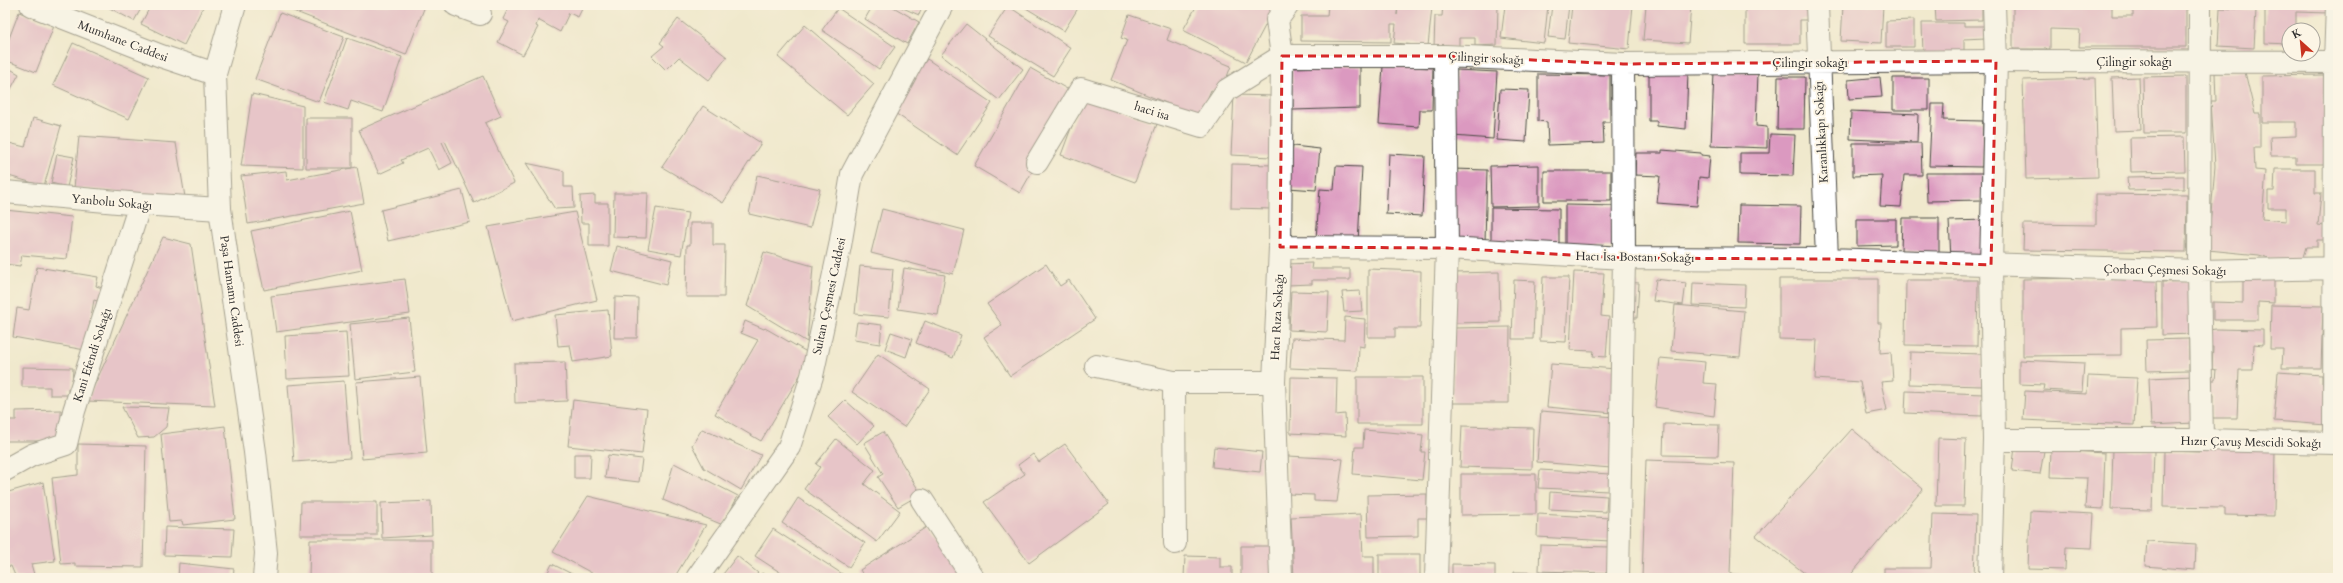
<svg xmlns="http://www.w3.org/2000/svg" width="2343" height="583" font-family="Cardo,serif">
<rect width="100%" height="100%" fill="#fcf5e5"/>
<filter id="ink" filterUnits="userSpaceOnUse"><feTurbulence type="fractalNoise" baseFrequency=".025" numOctaves="2"/><feDisplacementMap in="SourceGraphic" scale="8" xChannelSelector="R" yChannelSelector="G"/><feConvolveMatrix kernelMatrix="1 2 1 2 8 2 1 2 1" color-interpolation-filters="sRGB"/></filter>
<filter id="wash" filterUnits="userSpaceOnUse"><feTurbulence type="fractalNoise" baseFrequency=".012" numOctaves="4" result="noise"/><feDisplacementMap in="SourceGraphic" scale="16" xChannelSelector="R" yChannelSelector="G"/><feGaussianBlur stdDeviation="0.9" result="paint"/><feColorMatrix in="noise" values="0 0 0 0 0 0 0 0 0 0 0 0 0 0 0 0 0 1.4 0 .05"/><feComposite in="paint" operator="in"/></filter>
<g filter="url(#wash)">
<rect width="100%" height="100%" fill="#f0e9cd"/>
<g id="blocks">
<path fill="#db99c0" d="M104,5H143L134,21Z
M151,5H204L184,45L141,24Z
M278,5H423L425,6L406,55Z
M510,5H584L578,17L569,13L560,32L538,20L536,26L538,27L523,55L498,42L509,22L503,19Z
M873,5H890L919,22L907,44L865,19Z
M896,5H923L919,15Z
M1021,5H1080L1064,31Z
M1197,5H1267L1274,9L1246,62L1183,30Z
M1328,5H1398L1397,15L1398,5L1432,7L1428,46L1394,43L1396,24H1391V42L1301,41V16H1327Z
M1443,5H1498L1497,45L1475,46V38H1459V47H1434L1435,16H1442Z
M1505,5H1548L1544,43L1501,38Z
M1552,5H1569L1565,39L1548,37Z
M1572,5H1633L1629,49L1568,43Z
M1646,5H1691L1688,43L1643,40Z
M1745,5H1812V20H1800V44H1745Z
M1843,5H1883L1881,43L1841,41Z
M1935,5H1982V20L1936,21Z
M2013,5H2112V16H2133V7H2115V5H2186V47H2079L2080,30L2050,29V49H2013Z
M2265,5H2329V13L2296,12V30H2289V44L2265,43Z
M1008,6L1071,48L1053,76L988,36Z
M838,8L895,47L879,69L822,30Z
M2220,8L2256,10L2254,48L2218,46Z
M19,12L54,26L36,72L5,60V49Z
M280,13L344,37L319,102L255,79Z
M1129,15L1171,29L1167,40L1231,66L1221,93L1211,90L1200,117L1111,80L1127,40L1121,38Z
M678,19L727,57L709,80L679,57L666,70L652,56L664,46L660,43Z
M1914,20V47H1886V21Z
M1922,23H1964V26H1985V38L1964,39V53L1923,54Z
M966,24L1023,69L999,100L941,55Z
M805,25L874,84L847,115L778,57Z
M347,38L402,57L383,112L351,101L348,110L324,102Z
M73,43L149,77L129,119L53,85Z
M927,59L992,103L957,155L892,111Z
M5,66L19,74L5,100Z
M1360,66V108L1293,110L1292,68Z
M1383,66L1433,68L1432,110H1420L1419,127L1379,124Z
M1030,68L1076,94L1020,193L974,166Z
M1456,70L1497,72L1493,139L1453,136Z
M1649,71H1688L1686,129L1657,126V121H1649Z
M1714,72L1758,73L1756,126L1767,127V148L1711,146Z
M2245,72L2255,114H2260V148H2254L2255,170L2266,171L2262,219L2286,221V208H2268V191H2274L2275,169H2315V193H2321L2318,225L2325,226L2324,240H2317V247H2306L2300,267L2259,255L2208,250L2215,166L2211,101H2216L2215,73Z
M1538,74L1610,75V122H1603L1604,143L1548,145L1547,122L1538,121Z
M2324,75L2325,164H2296V156H2271L2270,137L2296,136V122H2262V76Z
M483,76L501,116L485,123L514,183L474,203L445,141L442,142L452,163L439,170L428,148L401,160L403,163L379,174L359,130Z
M2186,76V133H2144L2143,77Z
M1778,77H1805L1804,129H1777Z
M1880,77L1882,97L1849,99L1848,80Z
M2139,77L2141,130L2114,131L2112,78Z
M1893,78H1929V110H1893Z
M2095,78L2098,177L2026,179L2023,80Z
M1500,89L1529,90L1526,142L1497,140Z
M252,94L303,106V168L241,166Z
M1234,95L1274,96L1271,157L1231,155Z
M1083,96L1157,124L1135,182L1061,155Z
M1932,104H1944L1943,120L1983,121L1982,167L1929,166Z
M703,106L761,143L723,203L662,167Z
M1851,111L1918,114L1917,142L1850,139Z
M33,118L61,126L44,186L5,175V142L25,147Z
M306,118H352V168H306Z
M1770,134L1795,135L1793,176L1740,175V153H1769Z
M79,136L176,143L185,197L74,188Z
M2184,137L2185,171L2131,172L2130,138Z
M1853,143H1921L1922,175H1904L1901,207L1880,206L1882,175L1853,176Z
M1293,146L1320,149L1316,190L1288,188Z
M1662,150L1701,153V155L1710,156L1708,178L1699,177L1697,206L1657,203L1660,176L1635,175L1636,153H1662Z
M57,154L74,157L67,187L51,183Z
M1389,154L1425,156L1422,216L1386,214Z
M526,163L564,171V187H573L574,208L555,209Z
M1232,164L1274,165L1273,209L1231,208Z
M1539,165V206L1491,207L1490,166Z
M1336,166L1362,167L1358,243L1316,238L1320,189L1334,190Z
M357,167L364,203L248,224L241,176L286,171L287,180Z
M1452,169L1487,170L1485,242L1450,241Z
M1544,171H1611V201H1544Z
M1926,173H1982V200L1927,201Z
M757,175L820,189L810,228L749,214Z
M2184,176V189L2128,190L2127,177Z
M462,190L470,222L388,241L381,210Z
M614,193H648L646,238L613,237Z
M2096,194L2187,195L2186,252L2023,250L2024,224L2096,225Z
M595,195V203H608V246H589V223H581L580,196Z
M1565,205L1619,206L1618,247H1565Z
M1739,205L1801,206L1800,244L1738,243Z
M656,208L688,213L681,255L648,249Z
M1491,208L1559,209V243L1491,242Z
M882,209L964,230L953,274L871,253Z
M5,210L72,217L67,259L22,255L20,266L5,264Z
M350,211L362,270L264,290L251,231Z
M575,212L597,300L512,321L488,227Z
M1902,218H1939V252L1901,251Z
M1857,219H1896V245L1857,246Z
M1988,220L1989,257L1951,258L1949,221Z
M690,223H713V245H725L724,297H686L687,245H690Z
M163,237L191,244L215,406L87,401Z
M617,246L672,260L666,285L611,271Z
M764,252L813,266L807,342L747,306Z
M1312,263L1311,269H1350V280H1312V284L1287,285V264Z
M1046,264L1060,286L1069,280L1095,319L1010,376L984,337L1002,325L987,304Z
M860,266L893,269L889,317L855,314Z
M37,267L98,277L96,286L106,289L101,302L94,300L85,350L13,337L17,308L29,310Z
M904,268L945,275L938,315L898,309Z
M1368,269L1421,271L1420,328H1395V337H1368Z
M1499,272L1500,322L1454,323L1453,273Z
M1574,272L1604,273L1601,316L1609,317L1606,357L1593,356L1594,351L1570,350Z
M1543,277H1569L1566,342L1540,341Z
M2156,277L2157,327L2121,328V355L2023,356V279Z
M2243,278H2274V303L2258,302V320H2213V302L2243,303Z
M405,279L410,314L276,332L271,296Z
M1656,279L1686,283L1683,305L1653,301Z
M1779,279H1878V323H1881L1880,353L1891,352L1893,381L1881,382L1887,410L1866,414L1860,382L1815,379L1817,340L1779,339Z
M1514,280L1535,281L1533,339H1512Z
M1906,280H1978L1977,346L1905,345Z
M2194,281L2195,334L2162,335V282Z
M1626,282L1639,283L1637,318H1624Z
M1693,283L1745,285L1744,307L1692,305Z
M1291,291L1329,292L1327,332L1289,330Z
M1360,291L1362,311L1344,312L1342,292Z
M615,297L638,298L637,338H614Z
M1675,305L1744,311L1740,357L1671,351Z
M2271,305L2323,306L2321,368H2282L2283,349H2270Z
M608,310L612,356L573,362L570,345L558,346L555,315Z
M1345,317L1365,319L1364,347L1359,346L1358,371L1290,368L1292,338L1344,340Z
M409,318L415,372L355,379L350,324Z
M745,321L764,329L765,328L812,355L761,441L715,414L758,340L741,333Z
M925,321L961,335L953,358L916,343Z
M857,322L882,325L880,344L854,340Z
M1510,327L1509,403H1453V328Z
M2216,329L2263,330V345L2254,344L2253,370H2239L2237,418H2212L2213,395H2206V380H2215L2216,370L2212,369L2213,347H2208L2209,330Z
M346,332L349,376L287,379L285,336Z
M891,332L912,339L906,357L885,349Z
M2189,339V370L2147,371L2146,340Z
M1910,352L1983,354L1982,386L1909,384Z
M878,354L930,389L904,427L852,392Z
M1660,358L1705,362L1703,383L1717,384L1714,416L1655,407Z
M2019,360L2084,363L2082,392L2043,390L2044,385L2019,384Z
M565,362L567,401L515,403L514,363Z
M1551,364L1616,369L1613,413L1547,407Z
M22,367L73,368L72,388H68V395H50V387H22Z
M2278,372L2322,375V383L2329,384L2326,425L2274,421Z
M2088,376L2137,378L2134,425L2023,420L2025,391L2087,394Z
M2193,376L2195,423L2151,425L2149,378Z
M420,377L427,453L362,459L356,382Z
M1291,377L1337,378L1336,415L1345,414L1346,436L1290,433Z
M1357,377H1423V424H1357Z
M344,381L350,458L294,462L288,385Z
M1906,391L1983,394L1982,416L1905,413Z
M573,400L647,409L642,454L568,446Z
M845,400L874,426L857,444L828,417Z
M122,407L169,408L166,427L154,437L138,438Z
M61,410L62,441H5V420H16V411Z
M1541,411L1615,417L1611,468L1537,462Z
M1664,424L1719,425L1718,456L1663,455Z
M225,426L235,519L183,525L182,521L169,522L161,434Z
M1462,426L1533,428L1532,469L1460,467Z
M702,429L761,455L741,490L704,468L692,445Z
M1852,429L1923,489L1848,578H1811L1756,536Z
M1364,430L1423,435L1421,452H1425L1422,480L1353,474L1355,447H1363Z
M883,432L921,494L898,507L878,477L883,474L864,443Z
M1938,438L1966,439L1964,506H1936Z
M836,439L875,470L864,484L900,511L877,542L804,489L820,467L816,464Z
M78,444L146,446L143,567L75,566V563L61,564L52,478L78,475Z
M1065,444L1109,504L1029,563L984,502L1025,474L1018,465L1033,454L1039,462Z
M2199,444L2275,449L2274,516L2225,515V508L2163,507L2164,451L2199,452Z
M1214,447L1262,452L1260,472L1212,467Z
M2015,447L2044,451L2040,474L2012,471Z
M2113,449L2154,451L2152,510L2111,509Z
M2051,450L2105,453L2103,509L2085,508L2087,478L2050,477Z
M574,454H591L590,478H574Z
M608,455L642,459L639,482L605,478Z
M1288,456L1343,459L1337,502L1314,501V495L1288,494Z
M1646,460L1734,463L1730,574L1751,575V578H1642Z
M674,463L738,496L723,525L663,500Z
M1540,470L1610,474L1609,491L1538,488Z
M1461,474H1536V514L1461,515Z
M43,482L55,561L31,564L35,578H16L11,566L5,567V493Z
M1550,492L1607,496L1606,512L1549,509Z
M1427,494V518H1418V536L1368,537L1367,495Z
M588,496L706,525L674,578H601L553,552Z
M798,498L865,543L849,567L782,523Z
M431,501L432,535L382,538L381,503Z
M301,502H377V535H300Z
M2030,511L2094,514L2092,548L2066,547L2065,570L2028,569Z
M1361,514L1363,556H1374V578H1294L1291,517Z
M1538,514L1611,518L1610,541L1537,537Z
M1933,514L1976,515L1974,578H1884V568H1931Z
M928,526L962,578H865L860,570Z
M165,527L234,529L232,557L164,555Z
M773,529L847,577L846,578H789L755,556Z
M310,540H432V578H309Z
M2147,541L2196,544L2195,570L2145,566Z
M1540,545L1609,547L1608,573L1539,571Z
M1241,546H1280L1279,578H1241Z
M1379,554H1420V578H1379Z
M737,556L758,573L754,578H720Z
M1185,556L1220,557V567H1232V578H1184Z
M179,563L234,569L233,578H178Z
M552,564L580,578H545Z
M1452,564L1495,565V578H1452Z
M1514,572L1565,573V578H1514Z
M762,573L769,578H757Z"/>
</g>
</g>
<g filter="url(#ink)">
<use href="#blocks" fill-opacity="0" stroke="#494843" stroke-width="1"/>
<g fill="none" stroke-linecap="round" stroke-linejoin="round">
<defs>
<path id="street" d="M456,5L480,14
M1817,5L1827,259
M2200,5L2199,271L2202,440
M1282,56H1445L1623,64L1996,61L2338,62
M1037,162L1081,89L1202,126L1227,90L1282,56
M5,192L140,204L220,209
M1280,247L1447,248L1624,258L1827,259L2199,271L2338,268
M1096,366L1174,382H1274
M1174,382L1175,543
M1994,440H2202L2334,443L2335,62L2337,5
M5,470L32,455L66,444L74,411L140,204
M922,500L973,578
M1281,578L1274,382L1280,247L1282,56L1277,20L1288,5
M1436,578L1447,248L1445,56
M1618,578L1624,258L1623,64"/>
<path id="secondary" d="M31,5L161,56L215,74
M235,5L215,74L220,209L255,452L266,553L264,578
M697,578L789,447L812,376L840,246L852,174L942,5
M1990,578L1994,440L1991,265L1996,61L1994,5"/>
</defs>
<use href="#street" stroke="#494843" stroke-width="24"/>
<use href="#secondary" stroke="#494843" stroke-width="24"/>
<use href="#street" stroke="#fff" stroke-width="22"/>
<use href="#secondary" stroke="#fff" stroke-width="22"/>
</g>
</g>
<path d="M0 0H2343V583H0ZM1282,56H1445L1623,64L1996,61L1991,265L1827,259L1624,258L1447,248L1280,247Z" fill="#f0e9cd" fill-opacity=".55" fill-rule="evenodd"/>
<path fill="none" stroke="#d62828" stroke-width="3" stroke-dasharray="8 5" stroke-linejoin="round" d="M1282,56H1445L1623,64L1996,61L1991,265L1827,259L1624,258L1447,248L1280,247Z"/>
<g text-anchor="middle" stroke-width="4" stroke-linejoin="round" paint-order="stroke">
<g font-size="12" fill="#2b2b2b" stroke="#fcf5e5">
<text transform="translate(123 41) rotate(21)" y="4">Mumhane Caddesi</text>
<text transform="translate(1486 58) rotate(3)" y="4">Çilingir sokağı</text>
<text x="2134" y="66">Çilingir sokağı</text>
<text x="1810" y="67">Çilingir sokağı</text>
<text transform="translate(1152 111) rotate(17)" y="4">haci isa</text>
<text transform="translate(1821 132) rotate(-93)" y="4">Karanlıkkapı Sokağı</text>
<text transform="translate(112 202) rotate(5)" y="4">Yanbolu Sokağı</text>
<text transform="translate(1635 257) rotate(1)" y="4">Hacı İsa Bostanı Sokağı</text>
<text transform="translate(2165 270) rotate(1)" y="4">Çorbacı Çeşmesi Sokağı</text>
<text transform="translate(232 291) rotate(82)" y="4">Paşa Hamamı Caddesi</text>
<text transform="translate(829 296) rotate(-78)" y="4">Sultan Çeşmesi Caddesi</text>
<text transform="translate(1277 317) rotate(-87)" y="4">Hacı Rıza Sokağı</text>
<text transform="translate(92 355) rotate(-72)" y="4">Kani Efendi Sokağı</text>
<text transform="translate(2251 442) rotate(1)" y="4">Hızır Çavuş Mescidi Sokağı</text>
</g>
</g>
<rect width="2343" height="583" fill="none" stroke="#fcf5e5" stroke-width="20"/>
<g transform="translate(2301 42) rotate(333)"><circle r="19" fill="#fcf5e5" stroke="#a8a49b"/>
<path d="M0-3L7 15L0 10L-7 15Z" fill="#c8321e"/>
<text y="-6" font-size="11" font-weight="bold" text-anchor="middle" fill="#2b2b2b">K</text>
</g>
</svg>
